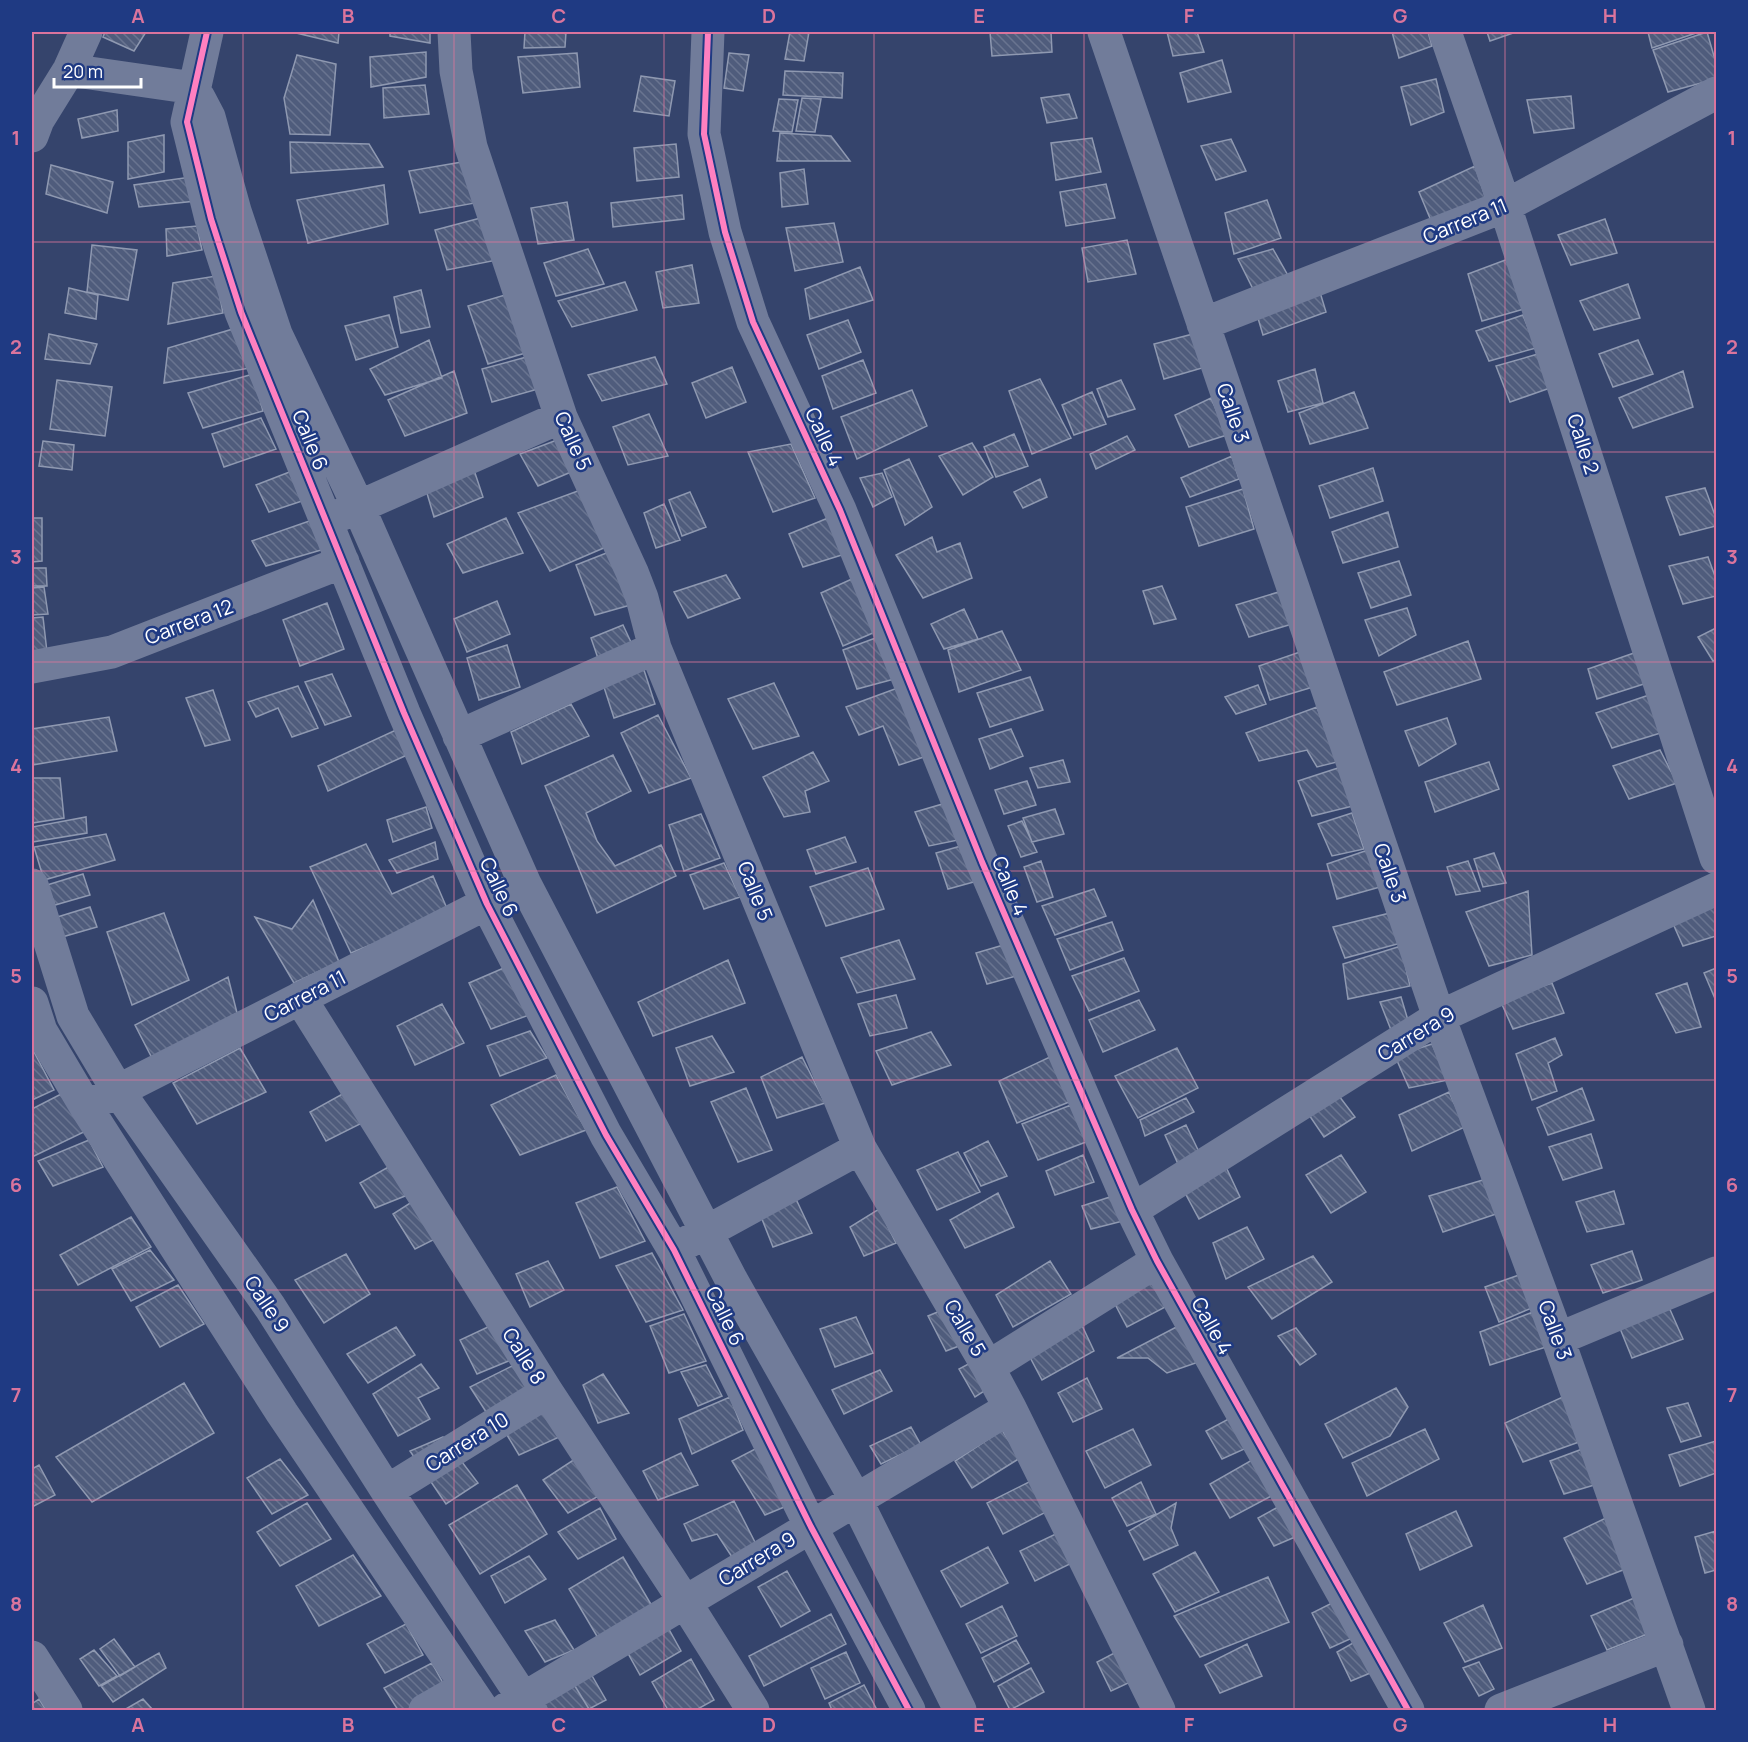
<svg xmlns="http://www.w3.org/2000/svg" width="1748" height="1742" font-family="Manrope,sans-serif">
<defs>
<pattern id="building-back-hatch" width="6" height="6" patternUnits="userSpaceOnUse" patternTransform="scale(1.5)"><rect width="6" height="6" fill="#4f5c7c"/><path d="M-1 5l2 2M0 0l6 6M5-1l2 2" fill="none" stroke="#697490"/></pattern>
</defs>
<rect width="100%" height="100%" fill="#35446c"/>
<path fill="url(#building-back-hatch)" stroke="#8f99b1" stroke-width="1.5" d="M105,32H146L134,51L103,37Z
M292,32H339L338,43Z
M390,32H430V43L390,36Z
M525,32H566L565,47L524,48Z
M790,32H809L804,61L785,59Z
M990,32H1051L1052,52L992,56Z
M1167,32H1197L1204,52L1173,56Z
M1392,32H1428L1432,46L1399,58Z
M1487,32H1516L1490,41Z
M1648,32H1699L1652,48Z
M1707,32L1716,63V79L1668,92L1653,50Z
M426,52V77L371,87L370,57Z
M577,53L580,87L523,93L518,57Z
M729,53L749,55L743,91L724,88Z
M297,55L336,64L330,135L290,134L284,98Z
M1222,60L1231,92L1188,102L1180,73Z
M785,71L843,73L842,98L783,95Z
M641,76L675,81L669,116L634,111Z
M1436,79L1444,112L1411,125L1401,87Z
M425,85L429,114L384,118L383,88Z
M1069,94L1077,118L1047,123L1041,98Z
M1571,96L1574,128L1534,133L1527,100Z
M802,98L821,99L815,132L796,131Z
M779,99L798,100L792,132L773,131Z
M117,110L118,131L82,138L78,119Z
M780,133L831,136L850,161H777Z
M164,135V172L128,179V142Z
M1092,138L1101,172L1056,180L1051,143Z
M1231,139L1246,171L1216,180L1201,146Z
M290,142L369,144L383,167L291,173Z
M676,144L679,177L637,181L634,148Z
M474,160L475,203L420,213L409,171Z
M51,165L113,182L107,213L46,194Z
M1475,166L1488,205L1432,223L1419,192Z
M804,169L808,204L782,207L780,173Z
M191,177L196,201L139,207L134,185Z
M1106,184L1115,218L1066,226L1060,192Z
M384,185L388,224L308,243L297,200Z
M682,195L684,219L613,227L611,203Z
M1267,200L1281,238L1234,254L1225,213Z
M567,202L574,240L538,244L531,208Z
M492,215L502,259L447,270L435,230Z
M1605,219L1617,253L1571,265L1558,235Z
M834,223L843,262L795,271L786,228Z
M197,226L202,250L167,256L166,229Z
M1127,240L1136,274L1088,282L1082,248Z
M92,245L137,250L128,300L87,292Z
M588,249L604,284L556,296L544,263Z
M1273,249L1290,279L1253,289L1238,259Z
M1508,259L1524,309L1482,321L1468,274Z
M692,265L699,303L663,308L656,272Z
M860,267L873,300L810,319L805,289Z
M216,276L223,313L168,324L173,283Z
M1316,279L1326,312L1263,335L1252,298Z
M625,282L637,310L572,327L558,301Z
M1628,284L1640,318L1594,330L1580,301Z
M69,288L98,295L96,319L65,313Z
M421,290L430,327L401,333L394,297Z
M515,292L529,352L488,364L468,306Z
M389,315L398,347L356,360L345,326Z
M1523,315L1536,348L1489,361L1476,331Z
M848,320L861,352L819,369L807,335Z
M233,329L250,368L164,383L168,348Z
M49,334L97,344L90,364L45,359Z
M1193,334L1202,368L1164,379L1154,344Z
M429,340L442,378L385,395L370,369Z
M1638,340L1653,374L1613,387L1599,354Z
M1538,354L1550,388L1510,402L1496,366Z
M534,355L545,387L492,402L482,369Z
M655,357L667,384L602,401L588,375Z
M863,360L876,393L833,409L822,376Z
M732,367L746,402L706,418L692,383Z
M1315,369L1323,403L1288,412L1278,381Z
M454,371L467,413L405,436L388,400Z
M1683,371L1693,407L1633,428L1619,398Z
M253,374L263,411L203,428L188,393Z
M1040,379L1071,438L1032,454L1009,391Z
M57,380L112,387L105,436L50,429Z
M1121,380L1135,409L1108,417L1097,389Z
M912,390L927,426L857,459L841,417Z
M1092,392L1106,424L1074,435L1062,405Z
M1354,392L1368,428L1310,444L1299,413Z
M1211,398L1227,435L1189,447L1175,415Z
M649,414L668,456L628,465L613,427Z
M261,418L276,449L224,467L212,434Z
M1014,434L1028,466L996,477L984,447Z
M1127,436L1135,450L1096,469L1090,454Z
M557,440L571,472L538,486L520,454Z
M43,441L74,445L72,470L39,466Z
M972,443L993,477L963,495L939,456Z
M791,444L815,498L773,512L748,452Z
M469,455L483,497L434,517L421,473Z
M1232,456L1239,479L1190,497L1181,478Z
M909,459L932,507L905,525L884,470Z
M1373,468L1383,501L1330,518L1319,486Z
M292,471L302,501L269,512L256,485Z
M882,473L892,497L873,507L860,478Z
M1040,479L1047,497L1023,508L1014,492Z
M586,488L606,547L550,571L518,513Z
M1705,488L1716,518V526L1680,535L1666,497Z
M1243,489L1254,529L1199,546L1186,507Z
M690,492L706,527L682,536L669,500Z
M664,504L680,540L656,548L644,513Z
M1388,512L1398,547L1343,563L1332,532Z
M32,518H42V561L32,562Z
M318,518L328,548L266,566L252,541Z
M506,518L523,553L463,573L447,544Z
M828,518L845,554L803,567L789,534Z
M932,537L937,552L960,543L972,578L923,598L896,555Z
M609,552L634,604L595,615L576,565Z
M1708,557L1716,579V596L1683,604L1669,566Z
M1399,561L1411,595L1371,608L1358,573Z
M32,568H46L47,586H32Z
M726,575L740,598L688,618L674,592Z
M854,578L875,632L843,646L821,593Z
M1162,586L1176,619L1154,624L1143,591Z
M44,587L48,614L32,615V588Z
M1282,591L1292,624L1249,637L1236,605Z
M497,601L510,634L467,652L454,619Z
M327,603L344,649L300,666L283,620Z
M1407,608L1416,635L1379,656L1365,620Z
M964,609L978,639L944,649L931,624Z
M43,617L47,652L32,654V618Z
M623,625L637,655L602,670L591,638Z
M1716,628V660L1713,661L1698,637Z
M1002,631L1021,670L959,692L948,650Z
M881,636L898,678L857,689L843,650Z
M1468,641L1481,679L1397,705L1384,672Z
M507,645L520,687L479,700L467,658Z
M1300,652L1313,687L1270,700L1259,666Z
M1634,653L1647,683L1597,699L1588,669Z
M643,667L655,704L614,718L602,681Z
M332,674L351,716L325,725L305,682Z
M1030,677L1043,710L990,727L977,693Z
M774,683L799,736L753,749L728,699Z
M1258,685L1266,704L1236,714L1225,697Z
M298,686L318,728L292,737L278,708L256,717L248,702Z
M903,686L927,756L899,765L883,726L859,735L846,707Z
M213,690L230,740L205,746L186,698Z
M1652,694L1667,731L1612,748L1596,713Z
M571,704L589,736L522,764L511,732Z
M1317,707L1337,762L1317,767L1307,750L1259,761L1246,733Z
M658,715L691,778L649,793L621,733Z
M109,717L117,751L32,765V729Z
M1447,718L1456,744L1419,766L1405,731Z
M1011,729L1023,756L990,769L979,739Z
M396,730L407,755L328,791L318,766Z
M1660,750L1677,783L1629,799L1613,766Z
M813,752L829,781L805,791L810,812L784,817L763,777Z
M613,755L631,791L586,813L597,841L615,866L661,845L676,876L597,913L545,786Z
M1063,760L1070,782L1038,788L1030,768Z
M1489,762L1499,789L1435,812L1425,782Z
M1341,767L1353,806L1312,816L1298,781Z
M32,778H60L64,818L32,823Z
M1027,781L1036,805L1004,814L995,790Z
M946,803L963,839L929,846L915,812Z
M426,807L432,828L393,842L387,820Z
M1055,809L1064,834L1032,842L1023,818Z
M1352,813L1364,849L1332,856L1318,824Z
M701,814L720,858L684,871L669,825Z
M86,817L87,833L32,842V827Z
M1022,821L1037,852L1021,857L1008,826Z
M106,834L115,860L44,880L34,847Z
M845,837L856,862L816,874L807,850Z
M435,842L438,859L397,873L389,860Z
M366,844L392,894L433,876L449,913L351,953L310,867Z
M968,844L981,880L948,889L936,853Z
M1368,850L1380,887L1337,899L1327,864Z
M1494,853L1506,883L1483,887L1474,859Z
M1041,861L1053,897L1037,902L1024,867Z
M1468,861L1480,891L1456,895L1447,867Z
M724,863L740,897L704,909L690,875Z
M868,868L884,909L826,926L810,887Z
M83,874L90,895L55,905L47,885Z
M1094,889L1106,916L1055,935L1042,906Z
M1528,891L1532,955L1489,966L1466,912Z
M313,900L339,962L294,983L255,917L292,929Z
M1716,903V936L1683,946L1670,917Z
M90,907L97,927L62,937L54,918Z
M164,913L189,980L132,1005L107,932Z
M1390,913L1401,943L1345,958L1333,927Z
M1112,922L1123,950L1070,970L1057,939Z
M899,940L915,979L857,993L841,958Z
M1007,944L1020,975L987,984L976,953Z
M1401,946L1410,986L1348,999L1343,964Z
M1124,958L1139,991L1089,1011L1072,976Z
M728,960L745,1003L653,1036L638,1002Z
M506,967L529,1015L491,1029L469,983Z
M1716,968V1001L1704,973Z
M228,977L237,1013L153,1060L135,1025Z
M1552,983L1564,1013L1513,1029L1500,1000Z
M1687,983L1701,1027L1676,1033L1656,994Z
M896,995L907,1028L870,1036L858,1004Z
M1401,997L1410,1027L1391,1030L1380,1002Z
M1139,1000L1155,1030L1103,1052L1089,1020Z
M442,1004L464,1043L415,1065L397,1026Z
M530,1031L547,1058L500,1076L487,1046Z
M931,1032L951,1065L892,1085L876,1051Z
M712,1036L734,1072L690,1086L676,1048Z
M1555,1038L1562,1055L1548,1063L1557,1091L1532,1100L1516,1054Z
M1432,1044L1448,1080L1409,1088L1395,1056Z
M240,1048L266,1092L197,1124L173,1083Z
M1177,1048L1198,1088L1138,1118L1115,1076Z
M33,1050L54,1090L32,1100V1051Z
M1052,1056L1069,1102L1017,1123L999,1081Z
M802,1057L825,1103L777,1118L761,1077Z
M556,1075L586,1130L520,1155L491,1105Z
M746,1088L772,1150L738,1162L711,1102Z
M1582,1088L1594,1120L1548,1135L1537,1108Z
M65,1092L88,1130L32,1157V1109Z
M346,1092L362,1123L326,1141L310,1112Z
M1336,1092L1355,1117L1324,1137L1305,1109Z
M1449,1092L1465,1127L1412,1151L1399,1115Z
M1186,1098L1194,1112L1145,1136L1140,1120Z
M1071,1105L1086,1142L1038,1160L1022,1124Z
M1186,1125L1202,1158L1179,1166L1165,1135Z
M1591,1134L1602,1168L1563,1180L1549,1147Z
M89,1140L103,1167L53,1186L38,1161Z
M988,1141L1007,1176L981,1186L964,1153Z
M958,1152L980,1192L937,1210L917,1170Z
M1083,1155L1094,1182L1055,1195L1046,1171Z
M1341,1155L1366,1192L1331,1213L1306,1175Z
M399,1161L415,1192L375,1208L360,1183Z
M1226,1167L1240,1197L1199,1219L1184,1191Z
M1483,1180L1496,1214L1443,1232L1429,1196Z
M617,1187L645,1241L600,1258L576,1203Z
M1614,1191L1624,1224L1587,1232L1576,1202Z
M998,1193L1014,1227L965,1248L950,1220Z
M1113,1196L1123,1221L1091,1229L1082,1206Z
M795,1197L812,1233L773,1247L758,1209Z
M418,1198L439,1237L415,1249L393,1214Z
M879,1209L896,1243L864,1256L850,1227Z
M131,1217L151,1247L78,1285L60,1255Z
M1247,1227L1264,1259L1226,1279L1213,1243Z
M150,1250L174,1280L131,1301L112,1269Z
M1632,1251L1642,1280L1603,1293L1591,1265Z
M652,1253L683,1310L646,1322L616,1266Z
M346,1254L370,1294L324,1323L295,1280Z
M1313,1256L1332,1282L1272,1319L1248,1287Z
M548,1261L564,1290L530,1307L516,1274Z
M1050,1261L1071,1294L1013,1327L996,1295Z
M1149,1261L1171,1304L1127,1327L1106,1287Z
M1519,1275L1534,1307L1499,1322L1485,1287Z
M178,1285L204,1324L160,1347L136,1307Z
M1668,1305L1683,1339L1632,1358L1617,1321Z
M945,1309L964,1344L946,1351L928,1316Z
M1533,1312L1546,1347L1490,1365L1480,1332Z
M684,1314L706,1361L669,1373L650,1326Z
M856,1317L873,1353L835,1367L820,1329Z
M1079,1319L1094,1351L1042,1380L1023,1344Z
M1184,1323L1204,1360L1167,1373L1148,1358H1117Z
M490,1326L511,1360L477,1374L460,1340Z
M396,1327L415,1355L368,1383L347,1354Z
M1296,1328L1316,1354L1300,1365L1278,1336Z
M974,1361L989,1388L975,1397L959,1369Z
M421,1364L439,1388L418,1398L430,1419L398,1436L373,1394Z
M514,1365L534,1400L490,1418L470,1387Z
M706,1365L722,1396L698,1406L681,1372Z
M880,1370L892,1391L844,1414L832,1390Z
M603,1374L629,1413L598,1423L583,1385Z
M1087,1378L1102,1409L1073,1422L1058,1393Z
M184,1383L214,1433L92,1502L56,1457Z
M1396,1388L1408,1407L1390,1436L1343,1458L1325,1424Z
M1565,1396L1579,1442L1523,1462L1505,1423Z
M730,1397L743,1430L692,1454L679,1419Z
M549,1403L566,1434L519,1455L504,1430Z
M1688,1403L1701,1436L1681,1442L1667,1408Z
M1236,1415L1251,1446L1222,1459L1206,1431Z
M911,1427L921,1445L881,1464L870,1446Z
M1133,1429L1151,1465L1105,1488L1086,1451Z
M1425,1429L1439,1459L1367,1496L1352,1463Z
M1002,1430L1020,1458L972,1488L955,1461Z
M443,1437L478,1483L446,1504L410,1451Z
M1716,1441V1473L1680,1486L1669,1455Z
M759,1447L789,1505L765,1515L732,1461Z
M1585,1448L1601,1483L1564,1494L1550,1461Z
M681,1453L698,1485L658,1500L643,1471Z
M1259,1456L1277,1493L1230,1518L1210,1484Z
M578,1457L604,1493L568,1513L543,1480Z
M280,1459L308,1495L272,1514L247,1478Z
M39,1465L55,1495L32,1507V1469Z
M1035,1479L1050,1510L1003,1534L987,1503Z
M1141,1482L1156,1514L1127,1526L1112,1498Z
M517,1485L547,1534L480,1574L449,1525Z
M734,1501L759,1550L734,1560L717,1534L692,1541L684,1524Z
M1287,1502L1302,1534L1274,1546L1258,1518Z
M307,1503L331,1539L280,1566L257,1532Z
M1176,1503L1171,1528L1178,1545L1144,1560L1129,1531Z
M600,1508L616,1539L578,1559L558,1532Z
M1456,1511L1472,1546L1420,1570L1406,1534Z
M1608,1517L1628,1568L1587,1584L1564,1538Z
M1062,1531L1076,1561L1035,1581L1020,1551Z
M1716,1531V1570L1705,1573L1695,1537Z
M988,1547L1008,1583L961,1607L941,1571Z
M1195,1552L1219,1592L1175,1612L1153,1574Z
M353,1555L381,1596L319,1626L296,1586Z
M529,1556L546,1579L505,1603L491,1576Z
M623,1557L652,1606L598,1638L569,1589Z
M787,1571L810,1611L781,1627L758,1587Z
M1268,1577L1289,1622L1200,1657L1174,1616Z
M1639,1596L1655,1631L1607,1650L1591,1616Z
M1340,1599L1359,1635L1330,1648L1312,1613Z
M1483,1605L1502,1648L1465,1662L1444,1623Z
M1002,1606L1017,1636L981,1653L966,1624Z
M831,1614L846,1644L764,1686L749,1656Z
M555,1620L574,1650L545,1662L525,1631Z
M406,1624L423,1655L385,1673L367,1644Z
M666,1624L681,1651L640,1675L625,1648Z
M114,1639L135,1667L120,1676L100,1649Z
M1360,1639L1375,1671L1351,1681L1337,1652Z
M1016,1640L1029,1663L994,1682L982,1658Z
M1247,1644L1262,1676L1220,1693L1205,1665Z
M1124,1648L1139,1678L1111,1691L1097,1662Z
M94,1650L117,1676L99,1686L80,1659Z
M846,1652L860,1683L825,1699L811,1668Z
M159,1653L166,1668L113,1702L101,1686Z
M691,1659L714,1700L696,1710H668L652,1682Z
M1479,1662L1494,1689L1479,1696L1463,1668Z
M432,1663L449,1694L413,1710H398L384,1688Z
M587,1667L606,1700L589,1709L570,1678Z
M1031,1668L1044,1692L1010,1710L998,1686Z
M570,1678L589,1709L541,1710L534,1699Z
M864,1685L877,1710H832L829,1703Z
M39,1699L46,1710H32V1704Z
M143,1699L153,1710H124Z"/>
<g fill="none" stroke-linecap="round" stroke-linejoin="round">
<path stroke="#717c9a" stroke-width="33" d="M207,32L187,122L211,219L241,312L404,713L487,904L606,1135L674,1250L811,1527L909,1710
M454,32L456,71L471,147L561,417L632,572L642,598L655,648L860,1148L988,1367L1010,1408L1159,1710
M708,32L704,134L725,232L753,322L840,510L982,862L1132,1210L1157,1261L1408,1710
M1104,32L1439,1017L1558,1339L1689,1710
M1445,32L1505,206L1716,858
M69,70L194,88
M199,98L209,117L235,211L276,334L359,508L525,884L732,1281L856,1500L960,1710
M32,136L38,120L69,70L86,32
M1203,324L1505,206L1716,93
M338,516L561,417
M32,667L112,652L343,562
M459,736L655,648
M32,885L73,1016L118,1091L270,1307L387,1491L531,1710
M300,998L547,1392L685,1602L753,1710
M32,1003L41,1031L86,1107L282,1413L483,1710
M98,1101L507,893
M1132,1210L1439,1017L1716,889
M686,1243L860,1148
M1558,1339L1716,1273
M988,1367L1157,1261
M387,1491L547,1392
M32,1657L66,1710
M506,1709L1010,1408
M425,1710L467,1686
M1501,1710L1667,1645"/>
<defs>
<path id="cycleway" d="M207,32L187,122L211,219L241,312L404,713L487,904L606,1135L674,1250L811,1527L909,1710
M708,32L704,134L725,232L753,322L840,510L982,862L1132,1210L1157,1261L1408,1710"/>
</defs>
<use href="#cycleway" stroke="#1f3a83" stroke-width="10"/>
<use href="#cycleway" stroke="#ff80c0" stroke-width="6"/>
</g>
<path fill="none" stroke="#da749d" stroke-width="1.5" stroke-opacity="0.55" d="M243,32V1710M454,32V1710M664,32V1710M874,32V1710M1084,32V1710M1294,32V1710M1505,32V1710M32,242H1716M32,452H1716M32,662H1716M32,871H1716M32,1080H1716M32,1290H1716M32,1500H1716"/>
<g text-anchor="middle" stroke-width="5" stroke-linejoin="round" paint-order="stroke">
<g font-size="20" fill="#fff" stroke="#1f3a83">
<text transform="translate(1465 221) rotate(-22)" y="7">Carrera 11</text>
<text transform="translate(1233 413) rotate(71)" y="7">Calle 3</text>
<text transform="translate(824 437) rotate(65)" y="7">Calle 4</text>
<text transform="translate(310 440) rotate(68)" y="7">Calle 6</text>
<text transform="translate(573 441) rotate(66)" y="7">Calle 5</text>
<text transform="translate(1583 444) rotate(72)" y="7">Calle 2</text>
<text transform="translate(189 622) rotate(-21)" y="7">Carrera 12</text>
<text transform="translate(1390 873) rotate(71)" y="7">Calle 3</text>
<text transform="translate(1010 886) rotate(67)" y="7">Calle 4</text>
<text transform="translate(499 887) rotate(65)" y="7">Calle 6</text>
<text transform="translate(755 891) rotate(68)" y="7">Calle 5</text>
<text transform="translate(305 996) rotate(-27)" y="7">Carrera 11</text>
<text transform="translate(1416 1034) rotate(-31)" y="7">Carrera 9</text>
<text transform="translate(267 1304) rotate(56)" y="7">Calle 9</text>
<text transform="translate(725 1316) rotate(64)" y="7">Calle 6</text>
<text transform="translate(1212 1326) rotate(61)" y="7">Calle 4</text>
<text transform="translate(965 1328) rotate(60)" y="7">Calle 5</text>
<text transform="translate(1555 1330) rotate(70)" y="7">Calle 3</text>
<text transform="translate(524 1356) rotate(58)" y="7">Calle 8</text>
<text transform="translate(467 1442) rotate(-32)" y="7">Carrera 10</text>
<text transform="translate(757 1559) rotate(-31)" y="7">Carrera 9</text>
</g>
</g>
<rect width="1748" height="1742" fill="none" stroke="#1f3a83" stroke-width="66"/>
<path d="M54 78v9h87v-9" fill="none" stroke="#ffffff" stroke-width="3"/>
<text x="63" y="78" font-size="18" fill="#ffffff" stroke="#1f3a83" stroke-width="4.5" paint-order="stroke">20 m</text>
<rect x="33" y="33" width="1682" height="1676" fill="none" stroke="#da749d" stroke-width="2"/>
<g font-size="20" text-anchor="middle" font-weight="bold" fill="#da749d">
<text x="138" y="23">A</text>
<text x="348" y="23">B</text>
<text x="559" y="23">C</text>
<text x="769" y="23">D</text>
<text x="979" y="23">E</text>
<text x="1189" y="23">F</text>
<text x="1400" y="23">G</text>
<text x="1610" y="23">H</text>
<text x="16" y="145">1</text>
<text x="1732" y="145">1</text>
<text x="16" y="354">2</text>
<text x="1732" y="354">2</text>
<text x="16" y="564">3</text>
<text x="1732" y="564">3</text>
<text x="16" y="773">4</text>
<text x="1732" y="773">4</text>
<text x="16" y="983">5</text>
<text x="1732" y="983">5</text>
<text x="16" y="1192">6</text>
<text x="1732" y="1192">6</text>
<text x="16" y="1402">7</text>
<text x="1732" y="1402">7</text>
<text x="16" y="1611">8</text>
<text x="1732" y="1611">8</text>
<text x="138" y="1732">A</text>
<text x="348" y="1732">B</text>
<text x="559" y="1732">C</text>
<text x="769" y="1732">D</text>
<text x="979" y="1732">E</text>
<text x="1189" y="1732">F</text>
<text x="1400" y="1732">G</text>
<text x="1610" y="1732">H</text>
</g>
</svg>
